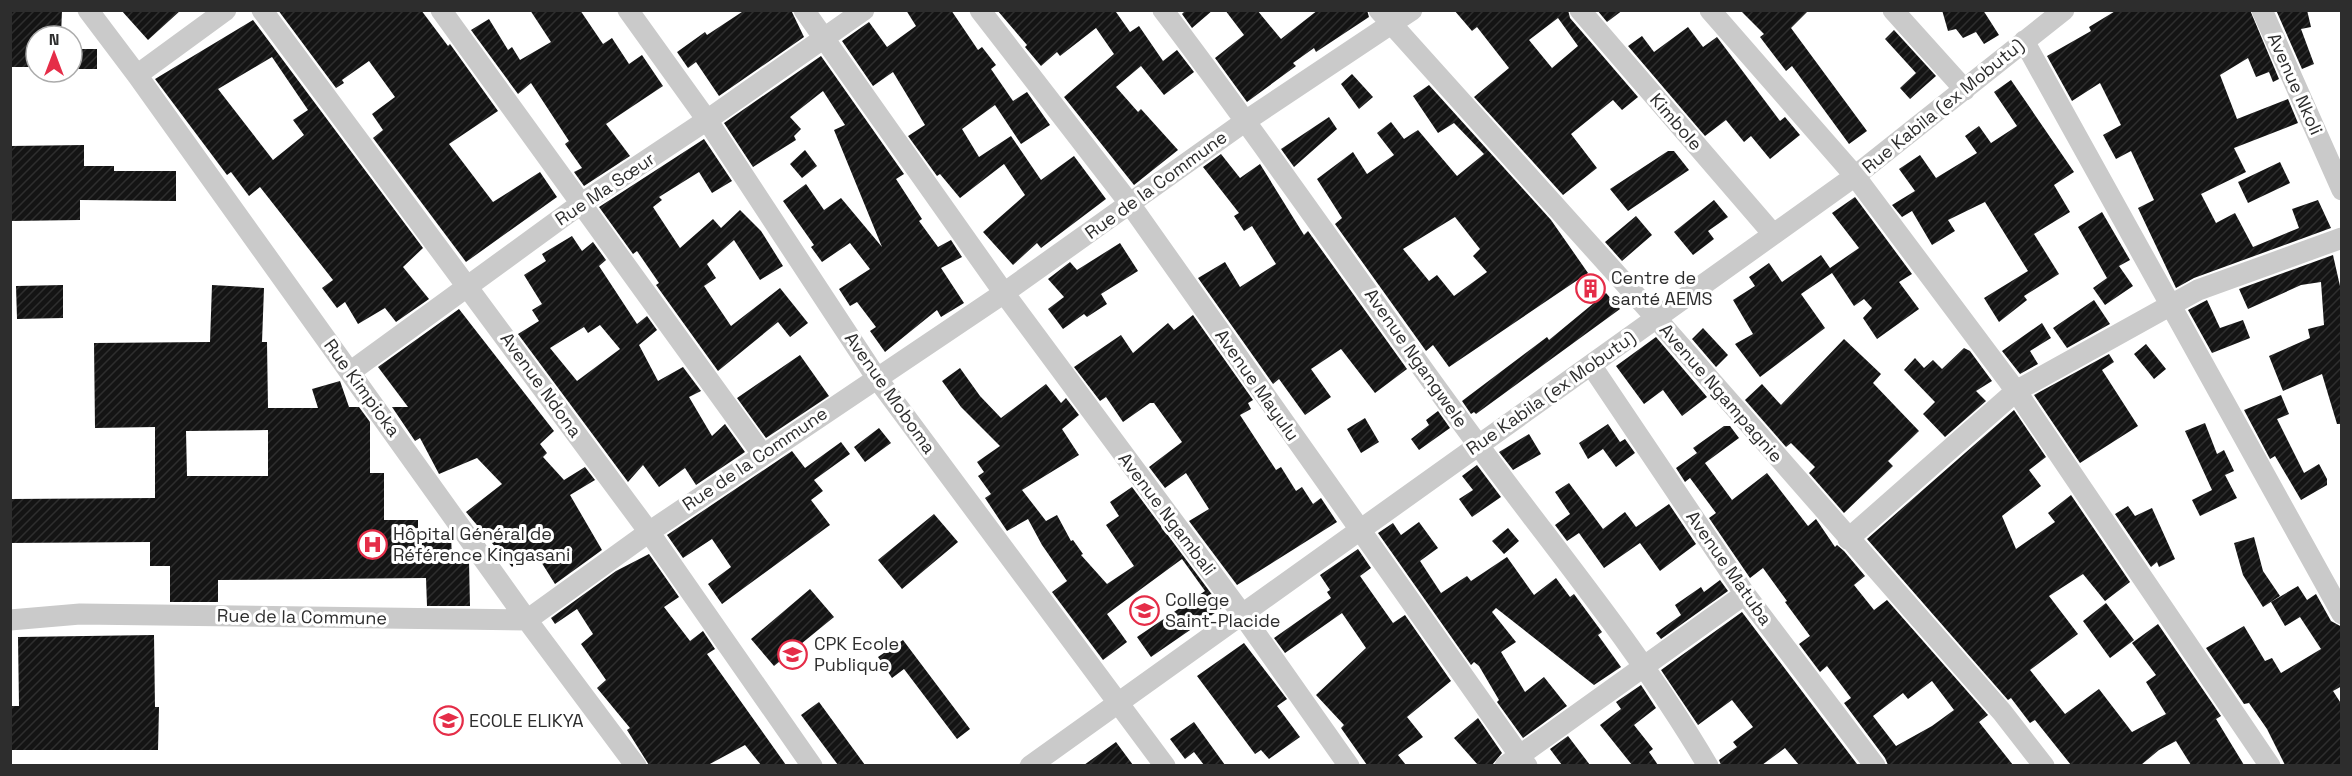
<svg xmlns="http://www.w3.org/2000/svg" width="2352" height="776" font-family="'Space Grotesk',sans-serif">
<defs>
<pattern id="building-hatch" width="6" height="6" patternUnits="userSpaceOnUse" patternTransform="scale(1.5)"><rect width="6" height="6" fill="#141414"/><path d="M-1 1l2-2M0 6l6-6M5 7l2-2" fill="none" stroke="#2e2e2e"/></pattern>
</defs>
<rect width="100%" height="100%" fill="#fff"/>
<path fill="url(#building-hatch)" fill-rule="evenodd" d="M10,10H62L61,36H36V67H10Z
M121,10H181L148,40Z
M278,10H421L448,46L450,44L498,111L449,144L493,202L540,172L557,197L466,262L373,138L383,130L372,114L395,97L369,61L342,80L344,83L336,88Z
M530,10H580L603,44L612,38L629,64L642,55L663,86L606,124L630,156L584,186L574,172L582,168L565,144L569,141L531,83L518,94L471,30L489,19L508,50L512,47L520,60L551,42Z
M745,10H791L804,37L719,96L696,62L688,68L677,52L705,32L707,35Z
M906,10H951L978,50L982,47L996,65L991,69L1013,101L1027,92L1050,125L1021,144L995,105L962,129L979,157L1011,136L1041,180L1074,156L1106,199L1041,248L1037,243L1013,265L983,232L1025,195L1004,164L960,198L940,174L937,176L908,136L925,125L893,72L873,86L842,41L869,22L887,47L916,26Z
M997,10H1118L1116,12L1130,32L1139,26L1163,61L1177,50L1194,72L1164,95L1141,66L1116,87L1138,112L1141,109L1178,150L1134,185L1064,97L1114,54L1096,28L1060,56L1057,52L1041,66L1025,47L1027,45Z
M1186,10H1213L1192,28L1182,14Z
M1225,10H1257L1281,39L1318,10H1367L1369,17L1316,52L1314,48L1293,63L1296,66L1247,102L1215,58L1244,35Z
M1454,10H1568L1570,18L1638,97L1622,110L1613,100L1571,134L1597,168L1563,195L1474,97L1509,68L1477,27L1472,31ZM1558,18L1578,46L1552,68L1529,40Z
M1597,10H1623L1607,22Z
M1740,10H1809L1791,28L1867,131L1849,144L1792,66L1786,71L1760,37L1764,34Z
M1942,10H1983L1999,35L1984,44L1976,32L1963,38L1956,29L1948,31Z
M2117,10H2250L2279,79L2273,82L2269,72L2256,77L2248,58L2220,75L2237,119L2288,99L2298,123L2234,148L2246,172L2201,194L2216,223L2235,213L2253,247L2299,228L2292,209L2318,200L2331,228L2194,278L2176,288L2138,208L2154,200L2131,151L2116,159L2103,135L2121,125L2100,83L2072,101L2047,56L2091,31L2089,27Z
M2276,10H2307L2311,27L2301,29L2314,64L2302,69Z
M253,20L423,248L403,267L429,299L396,322L385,308L358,324L345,302L337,308L322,288L333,280L260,187L249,196L231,172L227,175L155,79ZM272,57L308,110L293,120L304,135L273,160L218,89Z
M1688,27L1703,47L1717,37L1780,121L1785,117L1800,135L1770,159L1751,136L1744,142L1726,120L1705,136L1628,46L1642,36L1654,52Z
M1894,30L1936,76L1910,99L1900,88L1916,73L1885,39Z
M72,49H97V69H72Z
M821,56L904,174L896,179L922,219L919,221L938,247L951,240L962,257L941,268L964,303L941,317L937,310L885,352L870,331L876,327L857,302L850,306L839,289L870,269L850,243L822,262L811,247L814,245L783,201L806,184L824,210L841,198L882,247L834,130L845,125L823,91L790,117L801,129L794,136L796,140L753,167L724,123Z
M1352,74L1373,97L1359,109L1341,84Z
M2011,80L2074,172L2054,185L2070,212L2034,234L2059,274L2024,296L2027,300L1999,322L1984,298L2028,271L1985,202L1948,220L1955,231L1932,245L1912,211L1902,217L1892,205L1915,191L1899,169L1920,155L1936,178L1977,153L1965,136L1979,126L1991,143L2017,126L1994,92Z
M1429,85L1551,220L1588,273L1449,367L1433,345L1426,351L1335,224L1342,218L1317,179L1353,152L1367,174L1394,155L1377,133L1391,122L1404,139L1418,130L1457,176L1484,154L1454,123L1438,133L1413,96ZM1455,217L1480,249L1473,256L1487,272L1454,296L1437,275L1429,281L1403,249Z
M1329,117L1337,129L1294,167L1281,149Z
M704,139L732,181L712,193L699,172L659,197L662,200L653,207L680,248L713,219L721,228L740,210L761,231L783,266L760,280L734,240L707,264L716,278L704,286L731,326L780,288L808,323L790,337L778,322L718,371L656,285L659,283L637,251L633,254L599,207Z
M84,145V166H114V171H176V201L80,200V220L10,221V146Z
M805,150L817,166L802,178L790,164Z
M1668,151H1674L1689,170L1628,211L1610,189Z
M1221,154L1240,178L1260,164L1304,235L1308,231L1407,369L1375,393L1341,349L1311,369L1331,397L1305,415L1279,379L1273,384L1198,278L1225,262L1240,287L1276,264L1252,226L1244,231L1234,216L1239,213L1203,167Z
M2280,162L2290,183L2248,203L2238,182Z
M1855,197L1912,274L1899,282L1919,309L1877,339L1863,318L1872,308L1864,299L1854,306L1832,273L1801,294L1825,328L1760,377L1735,344L1753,334L1733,300L1755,286L1749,277L1769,263L1782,282L1821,255L1830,268L1859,248L1832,213Z
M1714,200L1728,217L1708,231L1714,239L1693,255L1674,232Z
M2102,212L2130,260L2119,266L2133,286L2105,305L2093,288L2107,278L2078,227Z
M1636,216L1652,235L1622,261L1605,242Z
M572,236L582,251L593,242L606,260L599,266L637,324L647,316L657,330L639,345L658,381L683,367L701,391L689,397L712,436L725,424L745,452L696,485L685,468L659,487L643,465L628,482L518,334L539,321L532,310L542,304L524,275L546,261L542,254ZM600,325L620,349L577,381L550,348L584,327L588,333Z
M1120,243L1138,271L1101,294L1107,304L1087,317L1084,314L1063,329L1048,309L1064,297L1048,279L1070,262L1077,270Z
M2333,255L2342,295V424H2337L2322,374L2283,391L2269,356L2310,338L2308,329L2324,325L2321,282L2301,285L2248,309L2239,289Z
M63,285V318L17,319L16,286Z
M212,285L264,288L262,342H267L268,408H318L312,389L340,381L349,407H359L370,422V473H384V520H418V536L451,535L452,559L469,561L470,606H427L426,578L218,580V602H170V566H150V542L10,543V499L155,498V427L95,428L94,343L210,342ZM268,430V476H187L186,431Z
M1606,293L1620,309L1476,414L1474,412L1471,414L1462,401L1547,337L1549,340Z
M2094,300L2110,324L2067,348L2053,328Z
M2207,300L2220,328L2243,320L2250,338L2212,353L2188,310Z
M459,309L554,431L540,444L547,453L543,457L564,480L585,467L595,480L570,495L602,550L555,584L533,549L512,567L466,512L502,484L477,458L439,474L420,438L415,441L392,407H408L378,367Z
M1193,315L1253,400L1248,403L1251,409L1240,415L1276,470L1281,467L1296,491L1302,487L1313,504L1321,498L1337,522L1237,585L1189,521L1209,509L1186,473L1165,488L1149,467L1182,442L1154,403H1150L1123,422L1106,397L1100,401L1074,367L1121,335L1133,353L1168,323L1174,330Z
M2042,323L2051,338L2030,351L2038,364L2020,374L2002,351Z
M1703,328L1728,355L1716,367L1692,339Z
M1656,337L1707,397L1682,416L1663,390L1644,404L1616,366Z
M1844,339L1881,374L1873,383L1919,431L1888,461L1893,466L1844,513L1809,473L1815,467L1791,443L1786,447L1745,400L1762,384L1781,405Z
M2146,344L2166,369L2154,379L2134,354Z
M1964,348L1970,351L1992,381L1976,391L1986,401L1945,437L1923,414L1935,402L1904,370L1915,358L1924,368L1933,360L1942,369Z
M2109,354L2114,362L2102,370L2138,426L2080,463L2034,395Z
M800,355L829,396L766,438L737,398Z
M960,368L980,396L1001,418L1046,384L1061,403L1066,398L1079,415L1062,429L1079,455L1022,490L1046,521L1057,515L1071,541L1073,540L1083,554L1081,555L1107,584L1134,566L1106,525L1119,516L1110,502L1132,487L1222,608L1151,657L1137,637L1205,591L1182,559L1107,614L1127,642L1103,660L1052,592L1067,581L1042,545L1028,519L1007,531L985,498L991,494L978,476L984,472L977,462L1000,446L961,407L942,381Z
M2281,395L2289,414L2277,419L2304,473L2319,464L2327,479V485L2301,500L2275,456L2270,459L2244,410Z
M2014,410L2046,457L2029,470L2041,486L2002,516L2016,549L2055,522L2048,513L2071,495L2130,582L2105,601L2083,574L2049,596L2078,634L2030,670L2065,714L2099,689L2132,732L2166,714L2146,682L2156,675L2132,643L2158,624L2221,716L2216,719L2244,765H2191L2176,741L2159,750L2141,765H2071L2035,720L2030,723L2011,698L2008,700L1867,539Z
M1438,411L1450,428L1419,450L1411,439L1429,425L1426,420Z
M1365,418L1379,442L1361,453L1347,429Z
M2205,423L2217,454L2224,450L2234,471L2225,475L2237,498L2200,516L2192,500L2212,490L2185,431Z
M1608,424L1620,442L1625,439L1635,453L1616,467L1603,449L1588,459L1579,443Z
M1724,426H1730L1739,438L1705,463L1732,500L1767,473L1808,526L1816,519L1835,547L1837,545L1844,551L1865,576L1854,585L1874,610L1887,600L1988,715L1979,722L2013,765H1888L1885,758L1844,703L1851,698L1827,666L1820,672L1799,644L1810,636L1785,602L1787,601L1763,568L1750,578L1709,518L1716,513L1690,478L1685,482L1676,468L1697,453L1693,448ZM1932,681L1954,710L1932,726L1896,746L1873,716L1903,693L1908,699Z
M879,428L891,443L865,462L854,447Z
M1529,434L1541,454L1513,470L1499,452Z
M841,442L850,454L814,480L823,491L811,500L830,525L722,604L708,584L731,567L712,539L683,558L667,535L792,451L805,468Z
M1477,465L1501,497L1472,517L1459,499L1473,490L1462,476Z
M1569,483L1603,529L1625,512L1636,527L1669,504L1696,544L1660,571L1640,543L1604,568L1579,533L1567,541L1555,525L1570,514L1555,492Z
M2128,506L2135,516L2152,508L2175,559L2159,567L2157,562L2151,567L2115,514Z
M934,514L958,542L902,589L878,560Z
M1419,522L1438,548L1420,561L1441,593L1467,576L1471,581L1507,557L1534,595L1556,578L1570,597L1574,594L1602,632L1598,635L1621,667L1594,685L1496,608L1492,612L1516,642L1501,652L1525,692L1544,677L1567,706L1523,738L1497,702L1499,700L1479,666L1474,662L1471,665L1378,533L1393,523L1401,535Z
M1508,528L1519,541L1504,554L1492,541Z
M2254,537L2263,571L2280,596L2263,607L2243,575L2234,543Z
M1358,549L1371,568L1360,576L1393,623L1405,615L1451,681L1407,717L1423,737L1398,755L1406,765H1367L1341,728L1344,725L1316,695L1366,648L1342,613L1285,653L1274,638L1331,598L1327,592L1330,590L1320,575Z
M649,554L679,597L664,607L690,641L703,631L715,649L707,654L786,765H761L745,745L708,765H649L627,730L630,728L597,688L606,680L581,644L593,634L577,609L555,624L551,618L616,571Z
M1720,580L1728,591L1661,639L1656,633L1681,615L1675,605L1701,587L1704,592Z
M2298,586L2307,600L2316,594L2331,621L2342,627V686L2333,691L2342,705V765H2285L2267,729L2249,703L2244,704L2206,648L2244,626L2265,661L2272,658L2281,673L2321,649L2300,617L2285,626L2271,602Z
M810,589L834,617L774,666L751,639Z
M2106,603L2134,640L2110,658L2083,621Z
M1742,612L1857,764L1855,765H1799L1785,748L1762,765H1721L1719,760L1737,747L1733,742L1753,727L1732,700L1698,725L1661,670Z
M154,635L155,707H159L158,750H10V706H19L18,637Z
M903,640L970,729L957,739L904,669L892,678L878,657Z
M1244,643L1287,699L1277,706L1300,737L1269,759L1261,750L1255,754L1197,676Z
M1641,685L1656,708L1634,725L1653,749L1649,752L1658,765H1632L1600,725L1621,709L1616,702Z
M819,702L865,765H838L801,715Z
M1478,718L1502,753L1492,765H1478L1454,738Z
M1194,722L1225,765H1204L1194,752L1185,759L1170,739Z
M1568,736L1590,765H1562L1550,749Z
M1116,742L1133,765H1084Z"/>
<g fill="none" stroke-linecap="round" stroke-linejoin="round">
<path stroke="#cacaca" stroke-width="21" d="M88,10L137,75L527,620L636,766
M262,10L649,532L812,766
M441,10L763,455
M628,10L707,120L876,377L1165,766
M804,10L1004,293L1242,614L1349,766
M980,10L1130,204L1527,766
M1163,10C1272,153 1372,302 1479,446C1557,552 1641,652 1708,766
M1379,10L1656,318L2002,712L2044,766
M1580,10L1773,234
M1710,10L1855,176L2016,391L2270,766
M1893,10L1965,90
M2262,10L2342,190
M2024,41L2342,614
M137,75L226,10
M1591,365L1745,594L1875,766
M350,372L582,203L707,120L864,10
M1848,539L2016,391L2198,290L2342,238
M10,620L80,614L527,620L649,532L1004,293L1247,120L1412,10
M1030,766L1855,176L2064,10
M1505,766L1745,594"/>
</g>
<defs>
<symbol id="building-ring" viewBox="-11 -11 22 22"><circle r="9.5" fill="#fff" stroke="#e52d48" stroke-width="1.5"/><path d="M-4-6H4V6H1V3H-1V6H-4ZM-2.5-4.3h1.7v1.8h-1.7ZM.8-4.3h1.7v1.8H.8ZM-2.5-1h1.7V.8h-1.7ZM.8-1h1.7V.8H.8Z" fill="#e52d48"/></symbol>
<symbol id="hospital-ring" viewBox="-11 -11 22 22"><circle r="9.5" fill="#fff" stroke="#e52d48" stroke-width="1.5"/><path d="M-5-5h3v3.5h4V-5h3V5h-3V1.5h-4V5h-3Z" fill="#e52d48"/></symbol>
<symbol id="school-ring" viewBox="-11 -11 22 22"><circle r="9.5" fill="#fff" stroke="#e52d48" stroke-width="1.5"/><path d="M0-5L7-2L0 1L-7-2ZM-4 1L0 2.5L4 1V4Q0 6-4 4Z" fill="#e52d48"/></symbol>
</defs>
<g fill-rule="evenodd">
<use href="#building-ring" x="1574" y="272" width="33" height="33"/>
<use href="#hospital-ring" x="356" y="528" width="33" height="33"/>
<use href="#school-ring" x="1128" y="594" width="33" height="33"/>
<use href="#school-ring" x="776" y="638" width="33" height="33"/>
<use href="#school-ring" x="432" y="704" width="33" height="33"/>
</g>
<g text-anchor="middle" stroke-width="6" stroke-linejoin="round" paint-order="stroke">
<g font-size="18" fill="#2d2d2d" stroke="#fff">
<text transform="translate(2295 84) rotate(66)" y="6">Avenue Nkoli</text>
<text transform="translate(1943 106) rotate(-39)" y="6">Rue Kabila (ex Mobutu)</text>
<text transform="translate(1676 122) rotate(49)" y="6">Kimbole</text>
<text transform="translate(1156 185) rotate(-36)" y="6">Rue de la Commune</text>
<text transform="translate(605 189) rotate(-34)" y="6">Rue Ma Sœur</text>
<text transform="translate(1416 358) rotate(55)" y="6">Avenue Ngangwele</text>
<text transform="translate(541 385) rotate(54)" y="6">Avenue Ndona</text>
<text transform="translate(1257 385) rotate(55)" y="6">Avenue Mayulu</text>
<text transform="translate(362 388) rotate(54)" y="6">Rue Kimpioka</text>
<text transform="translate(890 393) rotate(55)" y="6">Avenue Moboma</text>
<text transform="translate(1551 393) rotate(-35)" y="6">Rue Kabila (ex Mobutu)</text>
<text transform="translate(1721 393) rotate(49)" y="6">Avenue Ngampagnie</text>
<text transform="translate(755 459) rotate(-34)" y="6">Rue de la Commune</text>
<text transform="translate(1167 514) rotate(53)" y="6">Avenue Ngambali</text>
<text transform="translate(1729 568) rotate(55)" y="6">Avenue Matuba</text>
<text transform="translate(302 617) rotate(1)" y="6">Rue de la Commune</text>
</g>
<g font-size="18" fill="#2d2d2d" stroke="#fff" text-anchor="start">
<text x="1611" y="284">Centre de<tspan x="1611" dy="21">santé AEMS</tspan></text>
<text x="393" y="540">Hôpital Général de<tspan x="393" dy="21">Référence Kingasani</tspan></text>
<text x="1165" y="606">College<tspan x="1165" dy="21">Saint-Placide</tspan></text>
<text x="814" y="650">CPK Ecole<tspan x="814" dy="21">Publique</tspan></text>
<text x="469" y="727">ECOLE ELIKYA</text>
</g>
</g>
<rect width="2352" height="776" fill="none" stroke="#2d2d2d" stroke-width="24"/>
<g transform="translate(54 54)"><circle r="28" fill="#ffffff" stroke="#ababab" stroke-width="1.5"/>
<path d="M0-4.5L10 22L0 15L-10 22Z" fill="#e52d48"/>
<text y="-9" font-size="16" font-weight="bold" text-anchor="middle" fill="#2d2d2d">N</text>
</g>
</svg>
